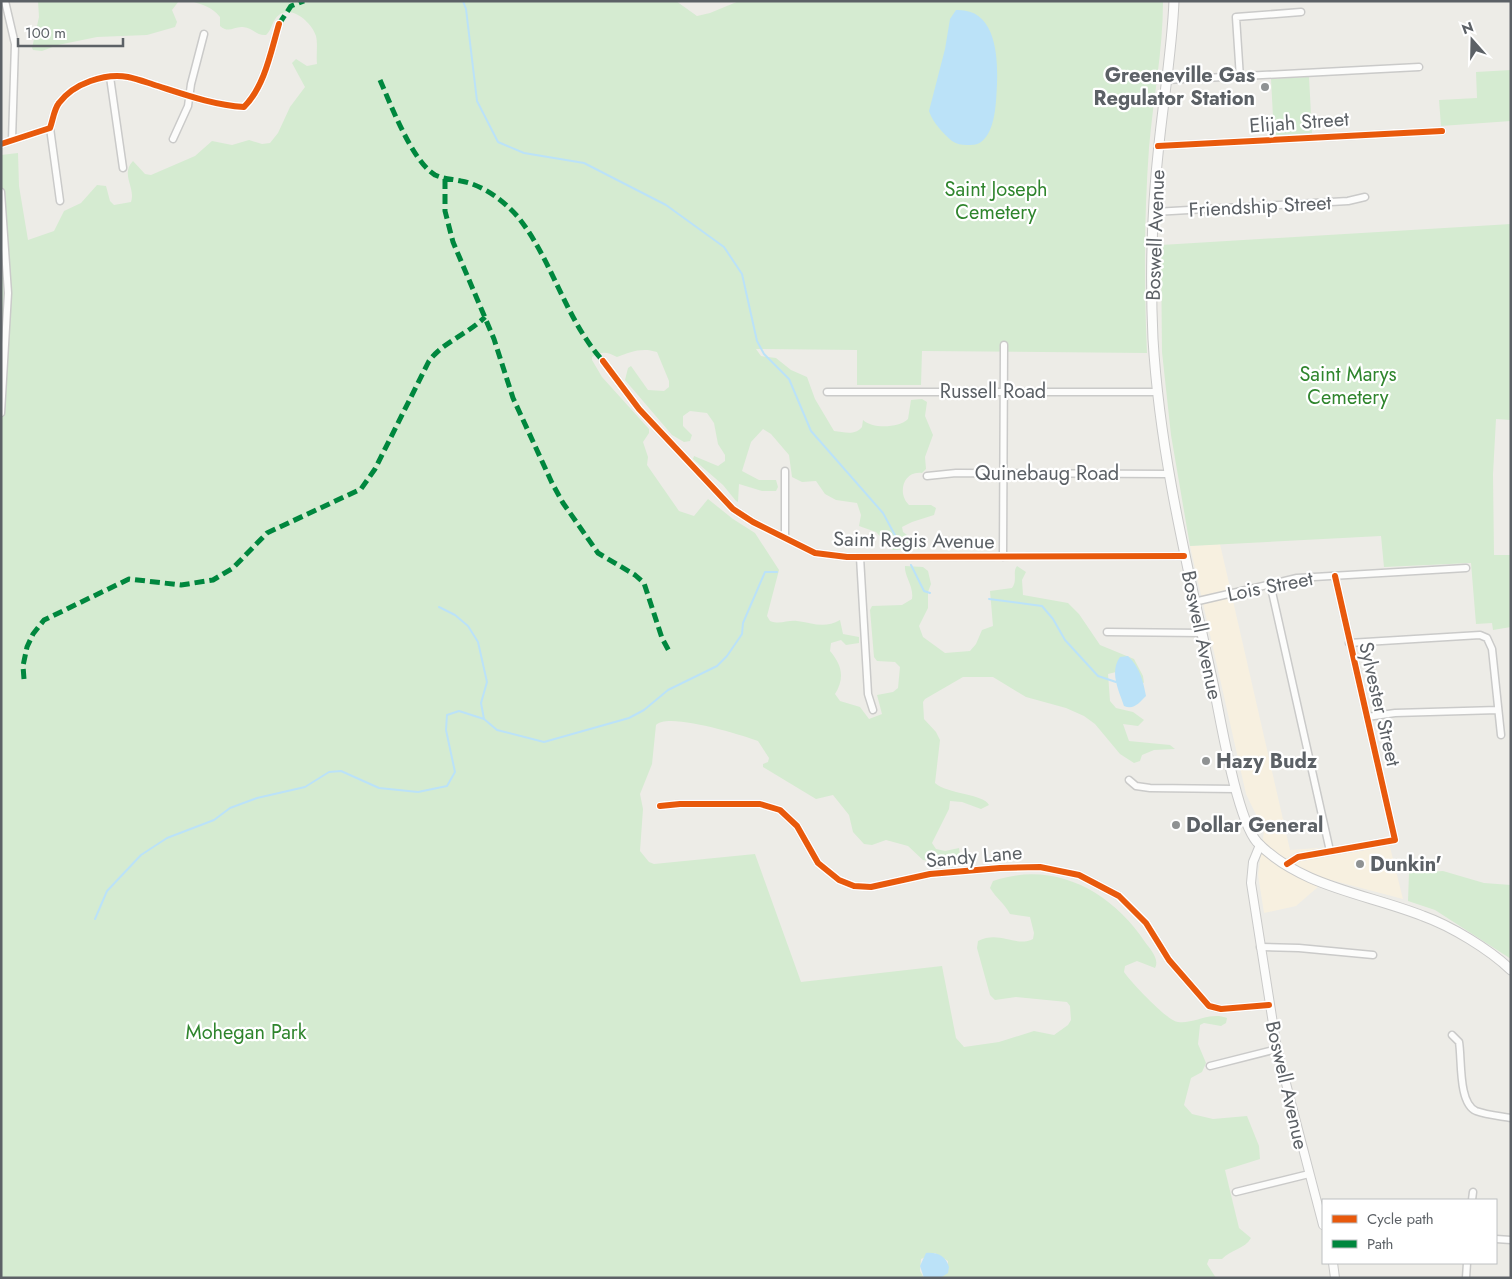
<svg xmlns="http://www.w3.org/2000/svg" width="1512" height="1279" font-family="Jost,sans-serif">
<rect width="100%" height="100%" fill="#edece7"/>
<path fill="#f7f0e0" d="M1220,544L1290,850L1389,843L1403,899L1327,879L1296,906L1264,913L1258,875L1264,831L1246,794L1190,546Z"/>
<path fill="#d5ebd1" d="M38,1H179L172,10L177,22L175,27L147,35L97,37L58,45L42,51L33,50L32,48L39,17Z
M191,1H676L697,16L710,13L739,1H1163C1163,51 1153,99 1149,148C1144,217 1144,285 1147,353L922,351L921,385H857V350L756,349L761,356L776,358L791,370L807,377L815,399L834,431C844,432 855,436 862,427L863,420C872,429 899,428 908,419L911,400L922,399L927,402L925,416L933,435L925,457L926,469L922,473C903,470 897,494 909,505H931L936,508L934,515L912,522L902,527L903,532L919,544L921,549L893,550L876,532L859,526L861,515L857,503L836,500L825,494L816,481L802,482L792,477L789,455L771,434L763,429L751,442L742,471L759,480H776L778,487L776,491H762L739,484L738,502L736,501L723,485L693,459L694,456L718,466L725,461V455L718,444L714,423L707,413L690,411L683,416V426L692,435L690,441L684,442L672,435L625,380L628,368L631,366L648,390L664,391L669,387V381L657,352C642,347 630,352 617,357C607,352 602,351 592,357V360L602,377L649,429V433L643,442L648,457L647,465L679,511L694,516L708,499L733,519L755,533L779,570L767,616L770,621C780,625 787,620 797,621C812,623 825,629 840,620L843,634L859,637V643L846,645L841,640L831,643L830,651C842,665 845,678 835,694L840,701L860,707L869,719L882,714L877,695L893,692L898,688L900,667L895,662L877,661L874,657L870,610L872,606L902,605L912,599C914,586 904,576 905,566L923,567L928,571L931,584L928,592V608L919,626L923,637L945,653L970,651L976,644L982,630L993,626L990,591L1012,588C1018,580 1012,572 1017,566L1026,572L1022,580L1023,595L1068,603L1079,614L1100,645L1134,659L1143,676L1144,683L1116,672L1108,674L1110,701L1116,708L1133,712L1144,720L1138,726L1123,724L1129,741L1170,745L1175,749L1154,750L1142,755L1140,761L1134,763L1120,754L1095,724L1084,716L1066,708L1026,697L993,677H963L925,699L923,702L924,719L936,732L940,740L935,783C947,794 984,794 989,805L981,809L962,802L950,801L949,809L932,843L936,849L945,851L959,848L960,855L956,860L941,863L923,860L908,846L886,840L872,845L864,844L853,832L849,815L833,795L816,799L763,767V764L768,762L769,758L758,741C741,735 668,712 656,725L652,764L640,794L643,809L640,851L649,862L654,864L755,854L801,982L942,966L956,1038L964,1047L999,1042L1034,1031L1054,1035L1068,1025L1071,1020L1070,1006L1067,1002L1016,997L995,1000L990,995L977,948L978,941C1000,930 1016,948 1033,939L1034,933L1030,917L1010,914C1005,904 996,898 990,888L993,881C1054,860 1111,891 1145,942C1150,949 1160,959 1155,968L1137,961L1125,966L1124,972C1131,982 1167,1021 1178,1022C1195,1024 1210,1011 1227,1018L1226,1023L1221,1026L1204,1023L1200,1025L1198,1044L1206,1063L1202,1072L1191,1078L1184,1105L1192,1114L1213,1119L1247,1116L1259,1146L1260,1159L1225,1170L1239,1228L1251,1238C1245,1249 1230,1250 1222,1259H1209L1207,1264L1216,1278H940L948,1271V1261L935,1253L921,1259L920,1271L924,1278H1V155L18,153L19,186L28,240L54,231L64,211L81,203L97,185L106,186L110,201L114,205L131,202C136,188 120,174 133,161L145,174L151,175L195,156L212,141L232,145L249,140L262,144L270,143L278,133L290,107L305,87L292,63L296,59L307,66L317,64C316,55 318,45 316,36C312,23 292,5 279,15C272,20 272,30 266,35C257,36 253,28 243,27C234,26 229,34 220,26V17C211,6 203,5 191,1Z
M1511,70V121L1441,126L1439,100L1477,98L1476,72Z
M1309,77L1312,133L1274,136L1271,79Z
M1511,224V420L1496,419L1493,474L1494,555H1511V627L1493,630L1492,623L1476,624L1471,563L1384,567L1381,536L1190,546L1171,435L1162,352L1161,245Z
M1443,871L1484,883L1511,885V959L1435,910L1408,901L1409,873Z"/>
<path fill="#bbe2f8" d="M956,10C996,8 998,56 997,84C996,101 996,131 981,142C977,145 972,145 967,145C961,145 957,144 952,141C943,133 933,123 929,111L945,49L950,19Z
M1128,656C1140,668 1143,680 1146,696C1139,703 1134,710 1124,706C1119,691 1109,672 1120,657Z
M926,1253C937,1252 946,1256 949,1267L948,1273L940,1278H924L920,1266Z"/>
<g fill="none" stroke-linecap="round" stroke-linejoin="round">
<path stroke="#bbe2f8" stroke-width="2" d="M463,1L466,9L477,101L498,142L524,153L584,163L666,205L724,247L742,274L757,341L764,354L789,379L811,431L883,513L903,550
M911,565L924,591L930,593
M989,599L1042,606L1053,619L1065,640L1098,676L1116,682
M439,607L455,615L468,626L478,642L487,682L481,703L484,719
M95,919L107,891L141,855L167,838L214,820L230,808L257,798L305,787L329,772L341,771L379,788L418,792L447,786L455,772L446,730L447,715L459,711L484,719L497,730L544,742L629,718L644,710L668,690L717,666L727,656L742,634L743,623L765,572H777"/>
<defs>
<path id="minor" d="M5,1L15,44L12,140
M110,77L123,168
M1240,78L1236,17L1301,12
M1166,80L1419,67
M50,128L60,201
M173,139L188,106L191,84L204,34
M1,144L50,128C53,120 54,109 59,103C74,83 105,73 128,77C138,79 148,83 158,86C186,95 214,105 244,107C265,86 271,51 279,24
M1158,146L1442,131
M1,192L8,293L1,413
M1154,212L1348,201L1365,197
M603,361L639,409L733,509L753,522L815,553L847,557L1184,556
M827,392H1158
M927,476L956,473L1168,474
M785,538V471
M860,557L868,694L873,710
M1003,557L1004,345
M1270,583L1330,851
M1194,602L1297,578L1466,568
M1107,632L1202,633
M1349,643L1480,635L1487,638L1492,649L1501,735
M1367,717L1395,713L1498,710
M1129,780L1136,786L1150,788L1236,789
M660,806L680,804H760L780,810L797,826L818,863L839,880L854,886L871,887L930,874L1000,868L1040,867L1079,875L1119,896L1146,923L1169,960L1209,1006L1221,1009L1269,1005
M1287,864L1298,857L1395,840L1335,576
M1260,947L1299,948L1373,955
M1452,1035L1459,1042C1462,1059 1458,1103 1476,1111C1487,1115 1500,1116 1511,1118
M1210,1066L1277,1049
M1236,1192L1309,1174
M1472,1200L1473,1192
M1496,1239L1511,1240
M1466,1278L1467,1263"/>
<path id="tertiary" d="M1260,845L1253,862L1251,883L1277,1049L1323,1225
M1333,1263L1335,1278"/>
<path id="secondary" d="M1174,1C1172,49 1164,96 1159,144C1152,207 1150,275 1153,339C1160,458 1189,572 1214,688C1221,722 1237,819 1257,842C1300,887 1368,894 1423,916C1451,926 1489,949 1511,970"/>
</defs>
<use href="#minor" stroke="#cacac9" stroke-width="9"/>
<use href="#tertiary" stroke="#cacac9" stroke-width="10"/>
<use href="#secondary" stroke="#c9c9c8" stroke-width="11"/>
<use href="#minor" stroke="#fcfcfb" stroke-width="6"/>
<use href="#tertiary" stroke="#fcfcfb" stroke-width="8"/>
<use href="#secondary" stroke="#fcfcfb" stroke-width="9"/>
<path stroke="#00873e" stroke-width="5" stroke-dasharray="10 5" stroke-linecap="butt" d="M279,24L291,6L304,1
M380,80C391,105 412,161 435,175C444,179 452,179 461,181C483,185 503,200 518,217C553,261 565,319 603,361
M445,179V211L453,242L494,339L513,398L552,483L563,503L598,553L635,575L644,583L662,638L670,653
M24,679L23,666L27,647L33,634L44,620L129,579L181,585L213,580L233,568L267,533L361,489L375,469L429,361C443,342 468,334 485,317"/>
<defs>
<path id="cycleway" d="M1,144L50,128C53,120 54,109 59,103C74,83 105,73 128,77C138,79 148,83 158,86C186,95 214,105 244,107C265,86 271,51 279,24
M1158,146L1442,131
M603,361L639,409L733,509L753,522L815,553L847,557L1184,556
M660,806L680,804H760L780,810L797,826L818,863L839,880L854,886L871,887L930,874L1000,868L1040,867L1079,875L1119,896L1146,923L1169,960L1209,1006L1221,1009L1269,1005
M1287,864L1298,857L1395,840L1335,576"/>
</defs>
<use href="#cycleway" stroke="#fff" stroke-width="9"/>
<use href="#cycleway" stroke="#e8590c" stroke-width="6"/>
</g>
<g fill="#8f9293" stroke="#fff" stroke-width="2">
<circle cx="1265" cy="87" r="5"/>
<circle cx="1206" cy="761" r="5"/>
<circle cx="1176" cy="825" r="5"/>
<circle cx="1360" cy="864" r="5"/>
</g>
<g text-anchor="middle" stroke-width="4.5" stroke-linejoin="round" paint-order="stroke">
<g font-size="20" font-weight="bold" fill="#5c6166" stroke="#fff" text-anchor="start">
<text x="1255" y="82" text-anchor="end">Greeneville Gas<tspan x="1255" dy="23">Regulator Station</tspan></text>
<text x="1216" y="768">Hazy Budz</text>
<text x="1186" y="832">Dollar General</text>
<text x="1370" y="871">Dunkin'</text>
</g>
<g font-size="20" fill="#5c6166" stroke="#fff">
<text transform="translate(1299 122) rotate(-4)" y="7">Elijah Street</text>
<text transform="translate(1260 206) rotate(-3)" y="7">Friendship Street</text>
<text transform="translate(1155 235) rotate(-88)" y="7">Boswell Avenue</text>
<text x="993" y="398">Russell Road</text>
<text x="1047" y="480">Quinebaug Road</text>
<text transform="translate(914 540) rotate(1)" y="7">Saint Regis Avenue</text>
<text transform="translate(1270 586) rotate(-11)" y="7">Lois Street</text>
<text transform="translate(1202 635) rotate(78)" y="7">Boswell Avenue</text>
<text transform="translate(1380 704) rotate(77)" y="7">Sylvester Street</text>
<text transform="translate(974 856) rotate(-5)" y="7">Sandy Lane</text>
<text transform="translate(1287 1085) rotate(77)" y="7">Boswell Avenue</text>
</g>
<g font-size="20" fill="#2f852d" stroke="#fff">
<text x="996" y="196">Saint Joseph<tspan x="996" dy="23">Cemetery</tspan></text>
<text x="1348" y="381">Saint Marys<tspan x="1348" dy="23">Cemetery</tspan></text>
<text x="246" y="1039">Mohegan Park</text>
</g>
</g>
<rect width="1512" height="1279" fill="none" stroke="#5c6166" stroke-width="5"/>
<rect x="1322" y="1199" width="175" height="65" fill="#ffffff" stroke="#bec0c2"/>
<rect x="1332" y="1215" width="25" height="8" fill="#e8590c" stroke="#bec0c2"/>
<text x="1367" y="1224" font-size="15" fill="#5c6166">Cycle path</text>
<rect x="1332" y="1240" width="25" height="8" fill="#00873e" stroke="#bec0c2"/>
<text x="1367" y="1249" font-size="15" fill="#5c6166">Path</text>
<g transform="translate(1472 40) rotate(340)" stroke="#ffffff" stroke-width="4" paint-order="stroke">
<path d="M0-4L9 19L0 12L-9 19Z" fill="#5c6166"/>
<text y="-8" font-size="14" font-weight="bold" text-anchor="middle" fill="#5c6166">N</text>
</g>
<path d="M18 38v8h105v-8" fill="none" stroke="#5c6166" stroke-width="2.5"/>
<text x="25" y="38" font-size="15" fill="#5c6166" stroke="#ffffff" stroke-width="4" paint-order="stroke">100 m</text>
</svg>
